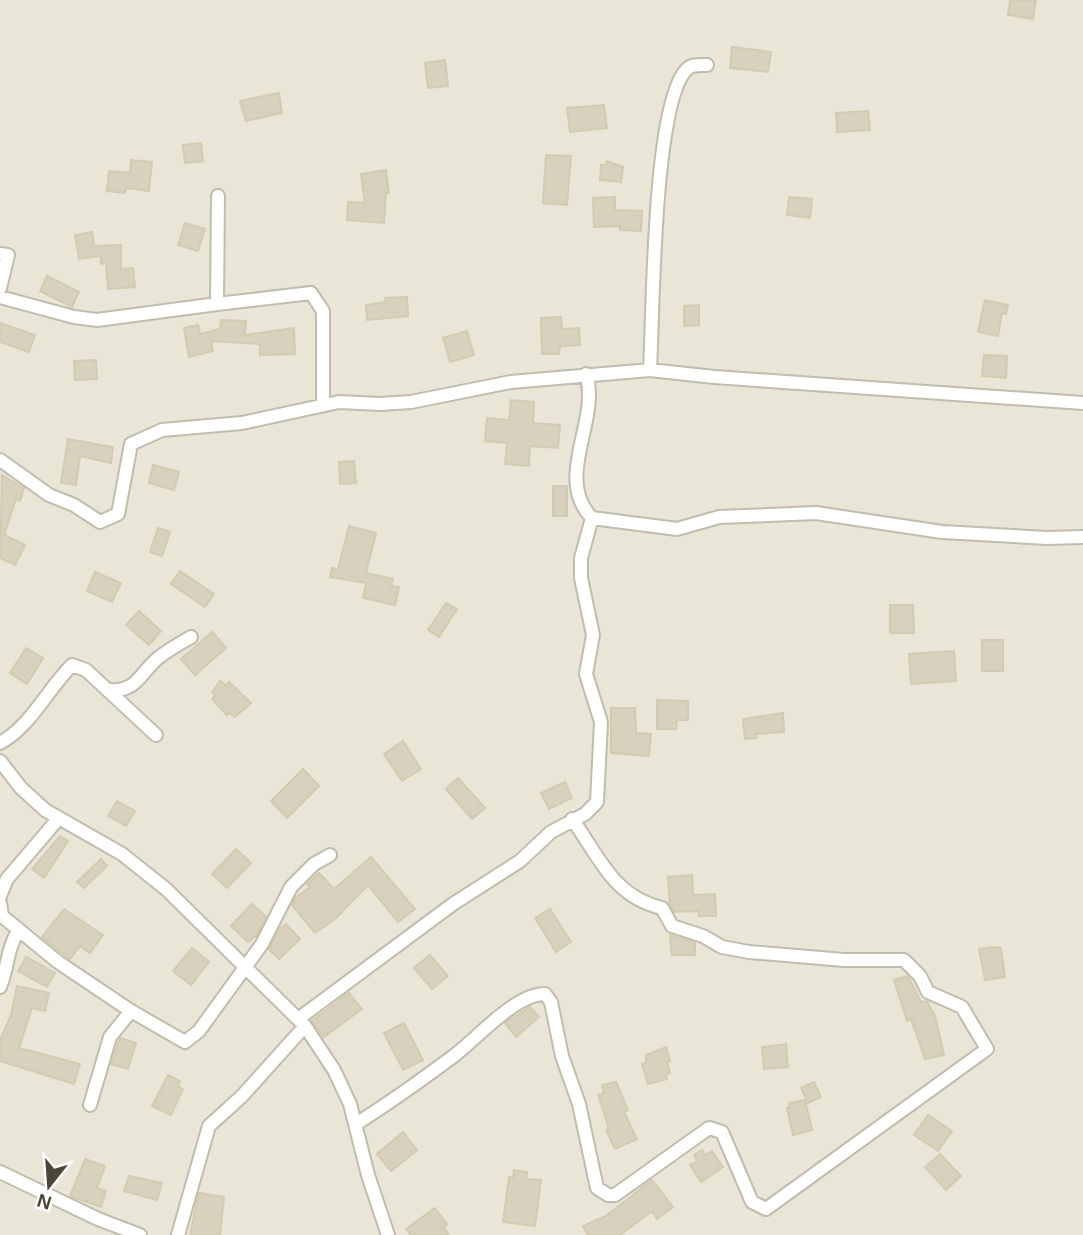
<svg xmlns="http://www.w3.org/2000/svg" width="1083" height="1235" font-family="Arial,sans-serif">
<rect width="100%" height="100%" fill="#f5f3ea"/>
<path fill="#e9e6d7" d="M0,0H1083V1235H0Z"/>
<path fill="#d7d1be" stroke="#d3cbb1" stroke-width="2" d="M1010,0H1036L1033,19L1008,15Z
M732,47L771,52L768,72L730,68Z
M445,60L448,86L428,88L425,63Z
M279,93L282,113L246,121L240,101Z
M604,105L607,128L570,132L567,108Z
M868,111L870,130L837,132L836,113Z
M201,143L203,161L185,163L183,145Z
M546,155L571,156L567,205L543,203Z
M131,160L152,162L149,191L126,188L125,193L107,191L109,171L130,173Z
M607,161L623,167L621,182L600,180L601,165H606Z
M386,170L389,193H386L384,223L347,220L348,202L365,203L361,174Z
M615,197V210L642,211L641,231L620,230V226L594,227L593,198Z
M789,197L812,199L810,218L787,215Z
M185,223L205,229L198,251L178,245Z
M92,232L94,246L121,245V269L133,268L135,287L108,289L106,263L101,264V256L79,259L75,235Z
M47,276L79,292L72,307L40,291Z
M407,297L408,316L367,320L366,305L386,302L385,298Z
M985,300L1008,305L1006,314L1002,313L998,336L978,332Z
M699,305V325L684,326V306Z
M561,317L562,329L579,328L580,345L560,346L559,354H542L541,318Z
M221,320L246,321L245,335L294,328L295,354L260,355V344L211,341L213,351L189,357L184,328L198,325L200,334L220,329Z
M0,323L35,335L29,352L0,342Z
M467,331L474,355L450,362L443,338Z
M984,355L1007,356L1006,378L982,376Z
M96,360L97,379L75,380L74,361Z
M511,400L534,402L533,423L560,425L558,448L530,446L529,466L505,464L507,443L485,441L487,418L509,420Z
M68,439L113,447L111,463L80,456L76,485L61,483Z
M354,461L356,483L340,484L339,462Z
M153,465L179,472L174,490L149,483Z
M2,475L24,488L20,501L16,499L4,535L25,545L15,565L0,558Z
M553,486H567V516H553Z
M349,526L376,533L366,573L393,579L391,586L399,587L395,605L363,598L366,583L330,577L332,568L338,569Z
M158,528L170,532L162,556L150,552Z
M180,571L214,594L205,607L171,584Z
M95,572L121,583L112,602L87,591Z
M446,603L457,609L439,637L428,630Z
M890,605H913L914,633H890Z
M139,611L161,631L149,645L126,625Z
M212,632L226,648L195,675L181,659Z
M982,640H1003V671H982Z
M26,648L43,658L27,684L10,673Z
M954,651L956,681L911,684L909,654Z
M220,681L226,685L229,682L251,703L235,717L229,713L227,715L212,699L216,695L212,692Z
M657,700L688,701V720H677L676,729H657Z
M611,708H635L636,733L651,734L649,756L611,753Z
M783,713L784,732L756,734V738L745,739L743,719Z
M403,741L421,769L402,781L384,754Z
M303,769L319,786L287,818L271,801Z
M458,778L485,808L472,819L446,789Z
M565,782L572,798L549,809L541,793Z
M117,801L135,811L126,826L108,816Z
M60,836L68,841L44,878L32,869Z
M236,849L251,863L227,888L212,874Z
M371,857L415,909L398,922L368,885L335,919L315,933L292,905L295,898L310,887L307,884L319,873L334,889Z
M101,859L107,866L84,888L77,882Z
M692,875L693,895L715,894L716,916H699V911L674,912L670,905L668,877Z
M252,904L266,917L257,935L248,942L231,926Z
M64,909L103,935L90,953L80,946L70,959L42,937Z
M550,909L571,942L556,952L535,918Z
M286,924L300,939L279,959L269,949L279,929Z
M670,935L695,943V955H672Z
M993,947L1001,948L1005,977L985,980L979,949Z
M192,948L209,962L191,985L173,971Z
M430,955L448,976L432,989L414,968Z
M26,957L55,973L47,987L18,971Z
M908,976L921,1002L927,1001L935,1016L944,1055L925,1059L911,1019L907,1021L894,980Z
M17,986L49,993L45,1011L32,1008L19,1048L80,1064L74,1084L0,1061V1040L11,1015Z
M349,993L362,1009L324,1037L312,1021Z
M530,1007L539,1017L516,1037L505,1023Z
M404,1023L423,1060L403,1070L384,1033Z
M120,1038L136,1043L128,1069L111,1064Z
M786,1044L788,1067L764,1069L762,1047Z
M666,1047L670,1061L667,1062L670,1073L666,1074L667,1079L648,1084L642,1064L646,1062V1055Z
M168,1075L180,1081L178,1086L183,1089L171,1115L152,1106Z
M616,1082L628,1110L624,1112L637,1139L615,1149L606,1130L609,1129L598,1095L604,1093L602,1085Z
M814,1082L821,1097L808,1103L801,1088Z
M805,1100L812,1130L793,1135L787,1108H790L789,1103Z
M928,1115L952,1131L938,1151L914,1135Z
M403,1132L417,1150L391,1171L377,1154Z
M702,1150L705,1155L712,1151L723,1167L701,1182L690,1165L697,1161L694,1155Z
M940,1154L961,1176L946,1190L925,1167Z
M85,1159L105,1166L97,1188L106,1191L101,1207L70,1196Z
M514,1170L527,1172L526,1179L541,1180L535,1226L503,1222L509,1177L513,1178Z
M129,1176L162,1183L157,1200L124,1191Z
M652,1180L673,1207L657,1219L652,1211L620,1235H588L583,1226L606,1216Z
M199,1193L224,1197L220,1235H190Z
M435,1208L447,1224L444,1227L449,1235H411L406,1229Z"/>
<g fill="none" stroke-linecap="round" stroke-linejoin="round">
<defs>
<path id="street" d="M218,196L217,304L311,293L323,311V405
M0,254L8,255L0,288
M0,297L74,317L97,320L217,304
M650,370C653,315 653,102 687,69C692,64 699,65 707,65
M586,374C601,420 553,478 592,518L677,529L719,517L816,513L942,532L1047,538L1083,537
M0,460L49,495L74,505L100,522L118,514L131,444L162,430L242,423L339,402L380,404L411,402L511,382L650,370L714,377L1083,403
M110,690C137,692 140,673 158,658C168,650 179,644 191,637
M0,743C31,726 47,690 72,665L86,670L156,735
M0,761L21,788L45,810L122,854L166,889L305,1026L334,1070L350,1104L368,1175L388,1235
M0,896L7,879L58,819
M0,903L2,916L19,930
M0,987C8,968 7,947 19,930L58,962L131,1011L185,1042L199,1031L262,944L291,887L314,864L330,855
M298,1019L453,904L520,861L551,832L585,814L597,802L601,722L586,674L593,635L581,578V558L592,518
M90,1105L110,1037L131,1011
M356,1124C389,1103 420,1081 451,1058C475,1041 514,994 545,994L551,1002L562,1056L579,1104L597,1188L608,1195H615L709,1128L722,1132L752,1202L766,1209L987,1049L962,1007L928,992L920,976L904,960H844L749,952L722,947L703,936L672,926L662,908C613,897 599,856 572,819
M0,1172L98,1219L140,1235
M178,1235L209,1126L242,1096L305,1026"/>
</defs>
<use href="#street" stroke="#c1bdac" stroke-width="16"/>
<use href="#street" stroke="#fff" stroke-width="12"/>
</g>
<g transform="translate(49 1186) rotate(197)" stroke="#ffffff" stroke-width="5" paint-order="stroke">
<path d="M0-5L12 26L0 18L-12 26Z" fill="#4a4537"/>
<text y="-10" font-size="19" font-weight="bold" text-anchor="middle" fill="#4a4537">N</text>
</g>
</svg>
